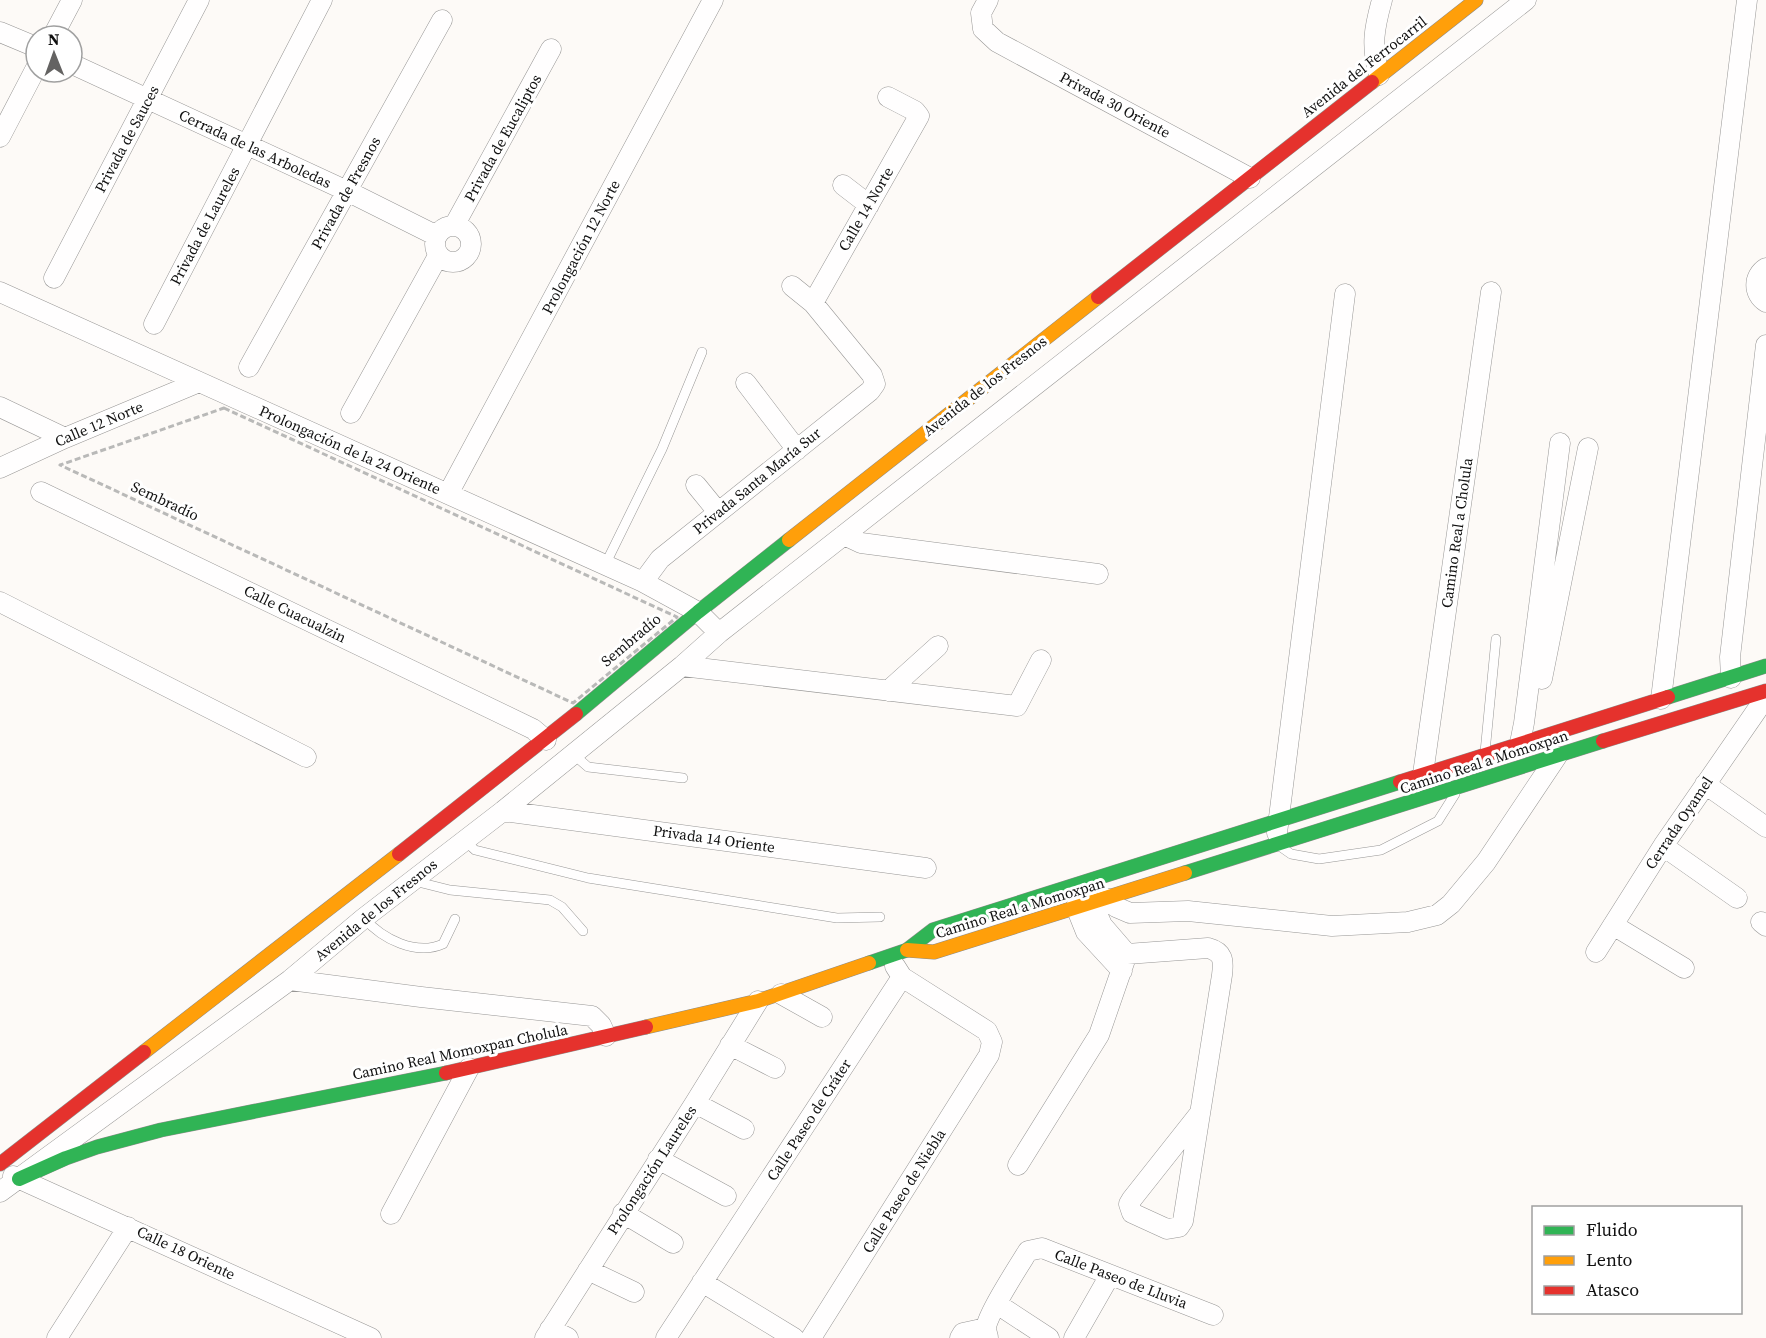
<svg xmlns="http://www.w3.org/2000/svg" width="1766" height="1338" font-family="'Source Serif 4',serif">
<rect width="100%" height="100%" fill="#fdfaf7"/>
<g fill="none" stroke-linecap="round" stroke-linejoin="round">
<defs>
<path id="lane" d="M605,565L662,449L702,352
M1485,752L1496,639
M573,754L588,767L683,778
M464,840L475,850L588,878L837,918L880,917
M1281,847L1291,854L1319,859L1381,850L1438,821L1455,794
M414,881L450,890L550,900L562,907L583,931
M364,918C382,939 416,956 443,944L455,919"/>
<path id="street" d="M988,0L981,13L983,29L997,42L1250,178
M0,32L36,47
M53,36L72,0
M72,64L347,191L437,236
M1379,75C1371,45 1374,29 1382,0
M0,137L36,68
M843,185L869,205
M454,226L551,49
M435 244a18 18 0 1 1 36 0a18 18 0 1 1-36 0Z
M1766,268C1753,276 1753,294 1766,302
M54,278L199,0
M0,292L643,582L698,612L719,633L682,666L503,811L364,918L290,980L0,1192
M813,303L919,116L915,111L888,97
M154,324L322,0
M249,367L442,20
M746,383L797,450
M0,407L65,438
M351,413L438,256
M0,468L65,438L199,382
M696,485L718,512
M41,492L533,729L546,740
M448,494L713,0
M844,535L861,543L1098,574
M643,582L660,559L870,391L875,384L872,375L813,303L792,286
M0,602L306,757
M719,633L1526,0
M682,666L1017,706L1041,660
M1731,678L1730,657L1766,345
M1542,679L1588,448
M888,691L938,646
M1661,699L1747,0
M1520,743L1524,723L1560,443
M1423,774L1491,292
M1705,784L1766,827
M503,811L926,868
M1277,833L1345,294
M1663,846L1737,898
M1106,898L1116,907L1130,913L1188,911L1332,926L1408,922L1437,915L1451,904L1486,862L1557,756
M1092,902L1102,925L1127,954
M1076,907L1086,932L1122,971
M1761,922L1766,926
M1613,925L1684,968
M1596,952L1663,846L1766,697
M1127,954L1208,948C1223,952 1224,960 1222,975L1183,1221L1179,1227L1167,1229L1132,1213L1129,1204L1132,1199L1200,1113
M290,980L421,997L592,1016L601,1025L606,1036
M781,994L822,1017
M730,1045L775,1068
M695,1103L744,1129
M658,1159L726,1196
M1018,1165L1099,1035L1127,954
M13,1176L371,1338
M623,1213L673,1243
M391,1214L469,1068
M588,1270L634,1292
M702,1282L794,1338
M997,1304L1049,1338
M550,1329L568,1338
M57,1338L128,1227
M545,1338L695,1103L758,1001
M666,1338L902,977L895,966
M811,1338L989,1055L992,1042L987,1031L902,977
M960,1338L963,1333L986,1328
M988,1338C988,1335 986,1332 986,1328C987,1315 1020,1264 1028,1251L1042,1248L1213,1315
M1074,1338L1110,1275"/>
<path id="fast" d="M1668,697L1766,666
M576,714L698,612L789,540
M1185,873L1603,741
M869,963L907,950L933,930L1400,782
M19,1179L66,1158L97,1147L161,1130L446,1073"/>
<path id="slow" d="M1372,82L1476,0
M789,540L1098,297
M907,950L934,952L1185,873
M646,1027L758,1001L869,963
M144,1052L399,854"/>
<path id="jam" d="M1098,297L1372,82
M1603,741L1766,691
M1400,782L1668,697
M399,854L576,714
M446,1073L646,1027
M0,1164L144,1052"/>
</defs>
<use href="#lane" stroke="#979695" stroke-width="10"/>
<use href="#street" stroke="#979695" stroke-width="21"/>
<use href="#fast" stroke="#8e8d8b" stroke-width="15"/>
<use href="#slow" stroke="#8e8d8b" stroke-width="15"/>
<use href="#jam" stroke="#8e8d8b" stroke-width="15"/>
<path stroke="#b9b9b8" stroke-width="3" stroke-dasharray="6 3" stroke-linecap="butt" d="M224,408L677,617L573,703L60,465Z"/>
<use href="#lane" stroke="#fffefe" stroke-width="9"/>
<use href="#street" stroke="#fffefe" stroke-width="20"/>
<use href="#fast" stroke="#30b455" stroke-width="14"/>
<use href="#slow" stroke="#ff9f0a" stroke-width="14"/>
<use href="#jam" stroke="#e5322d" stroke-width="14"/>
</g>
<g text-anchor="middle" stroke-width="6" stroke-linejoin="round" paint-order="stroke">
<g font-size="15" fill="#111" stroke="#fff">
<text transform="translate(1364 67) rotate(-38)" y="5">Avenida del Ferrocarril</text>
<text transform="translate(1115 105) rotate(28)" y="5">Privada 30 Oriente</text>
<text transform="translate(503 138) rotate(-61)" y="5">Privada de Eucaliptos</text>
<text transform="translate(127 139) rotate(-62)" y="5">Privada de Sauces</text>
<text transform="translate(255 149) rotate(25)" y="5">Cerrada de las Arboledas</text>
<text transform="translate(346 193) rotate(-61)" y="5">Privada de Fresnos</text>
<text transform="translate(866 209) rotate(-60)" y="5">Calle 14 Norte</text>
<text transform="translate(205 226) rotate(-62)" y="5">Privada de Laureles</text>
<text transform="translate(581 247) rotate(-62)" y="5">Prolongación 12 Norte</text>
<text transform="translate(985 386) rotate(-38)" y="5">Avenida de los Fresnos</text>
<text transform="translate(99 424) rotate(-23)" y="5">Calle 12 Norte</text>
<text transform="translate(350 450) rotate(24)" y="5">Prolongación de la 24 Oriente</text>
<text transform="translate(757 481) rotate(-39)" y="5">Privada Santa María Sur</text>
<text transform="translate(165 501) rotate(25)" y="5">Sembradío</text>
<text transform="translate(1457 533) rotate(-82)" y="5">Camino Real a Cholula</text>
<text transform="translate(295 614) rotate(26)" y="5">Calle Cuacualzin</text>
<text transform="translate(631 640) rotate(-40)" y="5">Sembradío</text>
<text transform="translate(1484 762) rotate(-18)" y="5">Camino Real a Momoxpan</text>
<text transform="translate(1679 823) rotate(-56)" y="5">Cerrada Oyamel</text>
<text transform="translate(714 839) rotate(8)" y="5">Privada 14 Oriente</text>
<text transform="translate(1020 908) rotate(-17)" y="5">Camino Real a Momoxpan</text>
<text transform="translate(376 910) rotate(-39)" y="5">Avenida de los Fresnos</text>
<text transform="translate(460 1052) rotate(-12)" y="5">Camino Real Momoxpan Cholula</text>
<text transform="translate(809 1120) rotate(-57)" y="5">Calle Paseo de Cráter</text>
<text transform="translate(652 1170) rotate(-57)" y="5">Prolongación Laureles</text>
<text transform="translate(904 1191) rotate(-58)" y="5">Calle Paseo de Niebla</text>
<text transform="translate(186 1253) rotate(25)" y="5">Calle 18 Oriente</text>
<text transform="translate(1121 1279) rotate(21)" y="5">Calle Paseo de Lluvia</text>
</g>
</g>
<rect x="1532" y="1206" width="210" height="108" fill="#ffffff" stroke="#a0a0a0" stroke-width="1.5"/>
<rect x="1544" y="1226" width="30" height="9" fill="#30b455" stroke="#a0a0a0" stroke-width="1.5"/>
<text x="1586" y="1236" font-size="18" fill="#111111">Fluido</text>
<rect x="1544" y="1256" width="30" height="9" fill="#ff9f0a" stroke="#a0a0a0" stroke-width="1.5"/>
<text x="1586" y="1266" font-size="18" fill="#111111">Lento</text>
<rect x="1544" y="1286" width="30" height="9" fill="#e5322d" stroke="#a0a0a0" stroke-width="1.5"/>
<text x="1586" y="1296" font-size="18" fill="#111111">Atasco</text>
<g transform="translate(54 54) rotate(359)"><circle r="28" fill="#ffffff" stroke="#a0a0a0" stroke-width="1.5"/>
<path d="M0-4.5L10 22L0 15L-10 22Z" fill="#646362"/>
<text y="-9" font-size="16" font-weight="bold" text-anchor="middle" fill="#111111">N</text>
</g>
</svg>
